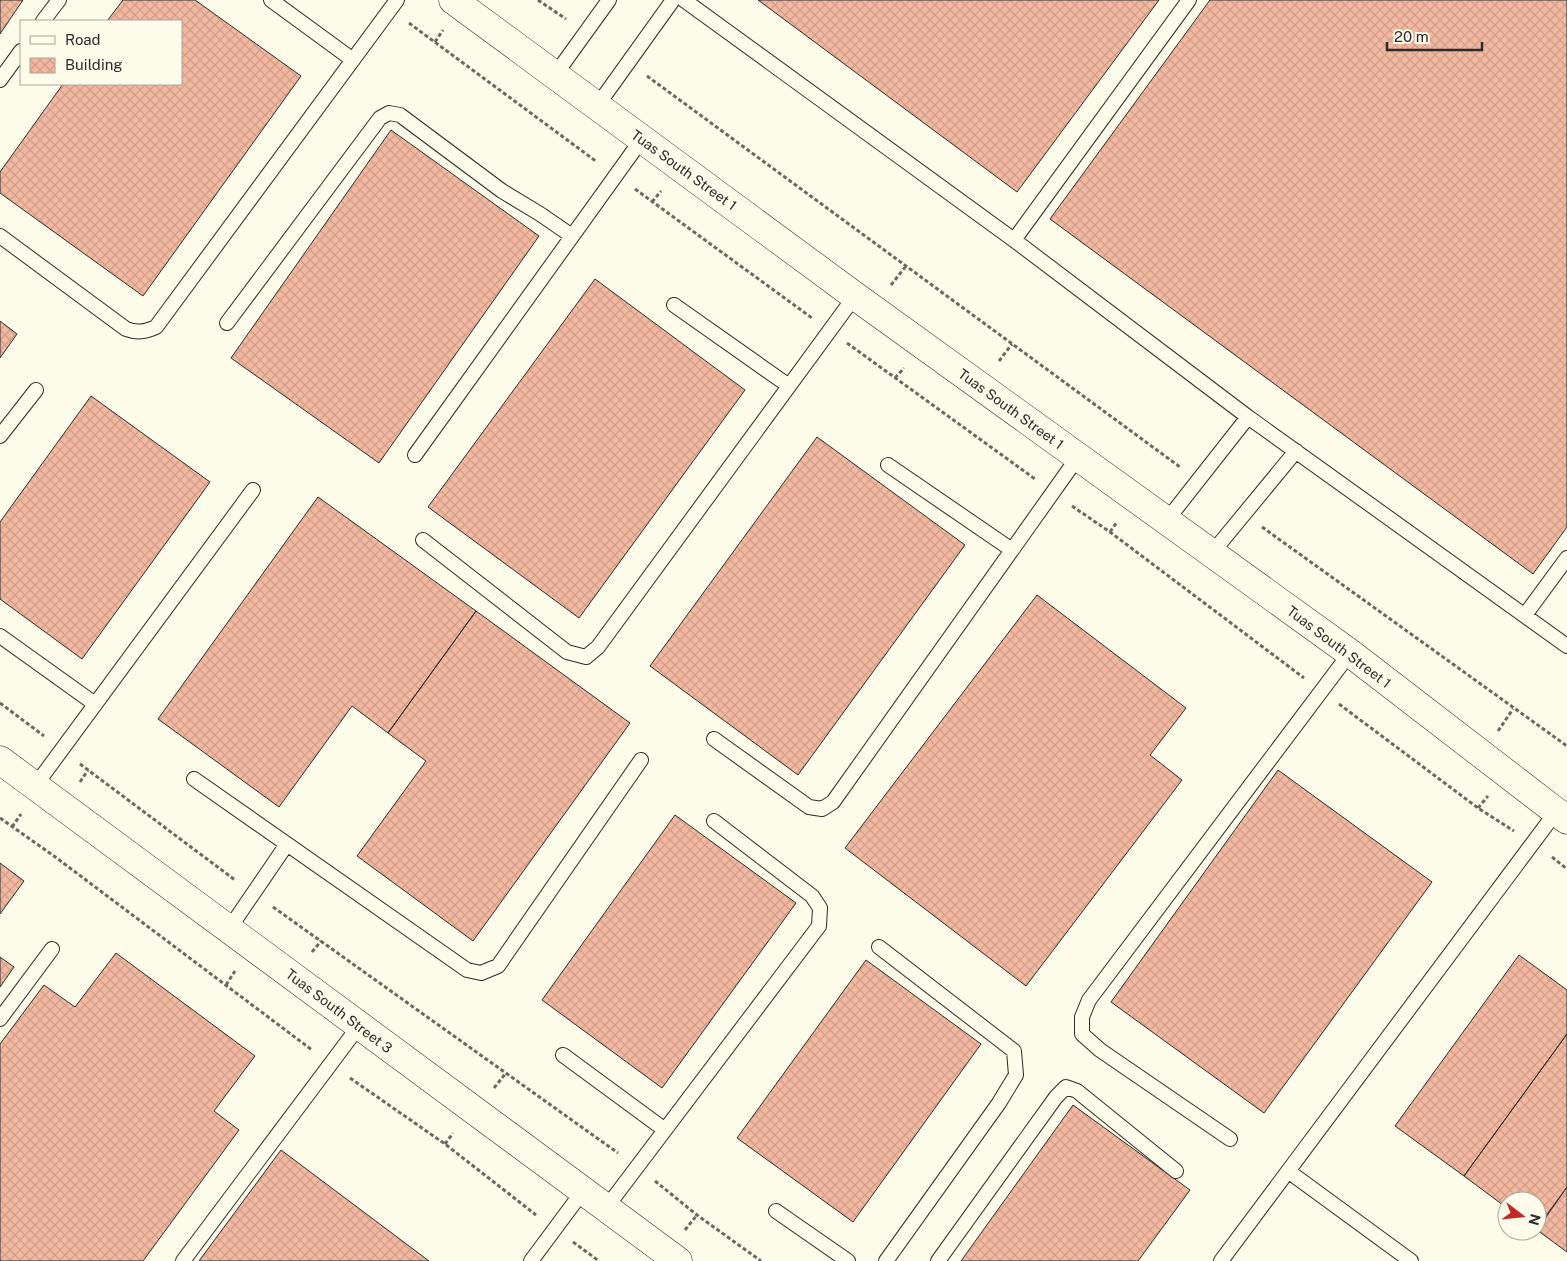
<svg xmlns="http://www.w3.org/2000/svg" width="1567" height="1261" font-family="'Public Sans',sans-serif">
  <style>
    .building { fill: url(#building-cross-hatch); stroke: #2b2b2b }
    .lines { fill: none; stroke-linecap: round; stroke-linejoin: round }
    .lane-casing { stroke: #2b2b2b; stroke-width: 16 }
    .street-casing { stroke: #2b2b2b; stroke-width: 29 }
    .path { stroke: #6a6964; stroke-width: 3; stroke-dasharray: 4 2.5; stroke-linecap: butt }
    .lane { stroke: #fdfbea; stroke-width: 14 }
    .street { stroke: #fdfbea; stroke-width: 28 }
    .labels { text-anchor: middle; dominant-baseline: central; stroke-width: 4; stroke-linejoin: round; paint-order: stroke }
    .street-label { font-size: 14px; fill: #2b2b2b; stroke: #fdfbea }
  </style>
  <defs>
    <pattern id="building-cross-hatch" width="8" height="8" patternUnits="userSpaceOnUse" patternTransform="scale(1.25)"><rect width="8" height="8" fill="#f2b8a0"/><path d="M0 0l8 8M0 8l8-8" fill="none" stroke="#d09e8a"/></pattern>
  </defs>
  <rect width="100%" height="100%" fill="#fdfbea"/>
  <!-- building -->
  <path class="building" d="M0 0H23L0 34Z
    M123 0H195L301 76 143 296 0 193V172L63 84H181V21H107Z
    M758 0H1159L1017 192Z
    M1210 0H1567V527L1533 574 1050 219Z
    M391 130 539 236 379 463 231 358Z
    M595 279 745 390 579 618 428 507Z
    M0 321 17 334 0 358Z
    M91 396 210 482 82 659 0 599V522Z
    M817 437 965 545 798 775 650 666Z
    M318 497 476 611 388 733 352 706 279 807 158 719Z
    M1037 595 1186 708 1150 755 1182 780 1026 986 845 848Z
    M476 611 630 723 473 941 357 856 426 761 388 733Z
    M1278 770 1432 882 1264 1113 1111 1002Z
    M675 815 796 903 662 1088 542 1000Z
    M0 863 24 881 0 914Z
    M116 953 255 1056 214 1111 239 1130 143 1261H0V1044L44 985 75 1007Z
    M1519 955 1567 990V1034L1464 1176 1395 1126Z
    M0 957 14 967 0 987Z
    M866 960 981 1044 853 1222 737 1138Z
    M1567 1034V1187L1537 1228V1201H1507V1208L1464 1176Z
    M1073 1105 1190 1190 1138 1261H961Z
    M281 1150 429 1261H199Z
    M1567 1187V1252L1537 1230Z"/>
  <g class="lines">
    <defs>
      <path id="lane" d="M271 0 353 60
        M684 0 1014 240 1248 417 1567 646
        M43 21 59 0
        M555 75 609 0
        M0 80 21 51
        M597 106 673 0
        M0 236 126 329C137 333 145 332 156 327L397 0
        M1014 240 1189 0
        M674 305 789 386
        M227 323 380 118 389 113 400 115 502 191 540 214 572 236
        M0 436 36 390
        M415 455 642 139
        M888 465 1012 550
        M1167 520 1248 417
        M423 540 567 652 586 657 598 647 855 296
        M1212 553 1296 451
        M1525 615 1567 558
        M0 636 95 704
        M714 739 809 807 822 809 833 802 1078 457
        M194 779 467 970 481 973 498 966 641 760
        M35 786 253 490
        M229 929 287 844
        M879 947 1014 1051 1016 1075 999 1103 886 1261
        M0 1019 52 949
        M563 1055 665 1130
        M1230 1139 1100 1050 1082 1034V1017L1089 1000 1350 653
        M1288 1171 1411 1261
        M606 1208 819 926 820 908 812 896 714 821
        M776 1211 848 1261
        M183 1261 359 1026
        M531 1261 583 1191
        M938 1261 1056 1097 1066 1087 1077 1091 1176 1171
        M1221 1261 1556 812"/>
      <path id="street" d="M453 0 855 296 1350 653 1567 820
        M0 760 678 1261"/>
    </defs>
    <!-- lane casing -->
    <use href="#lane" class="lane-casing"/>
    <!-- street casing -->
    <use href="#street" class="street-casing"/>
    <!-- path -->
    <path class="path" d="M538 0 566 19
      M409 23 597 162
      M435 42 443 30
      M647 76 1180 467
      M635 189 812 318
      M652 202 661 191
      M891 285 906 266
      M847 343 1035 479
      M999 361 1012 344
      M895 378 904 368
      M1072 506 1110 532 1304 678
      M1262 527 1567 746
      M1110 532 1117 522
      M0 703 44 736
      M1339 704 1478 808 1514 831
      M1498 731 1513 709
      M80 764 235 880
      M80 782 88 770
      M1478 808 1488 796
      M0 818 54 856 312 1050
      M12 827 21 814
      M1552 857 1567 869
      M273 907 618 1153
      M312 952 321 941
      M226 985 235 971
      M350 1078 445 1144 536 1215
      M494 1088 506 1073
      M445 1144 453 1133
      M655 1181 697 1215 761 1261
      M685 1230 697 1215
      M573 1242 599 1261"/>
    <!-- lane -->
    <use href="#lane" class="lane"/>
    <!-- street -->
    <use href="#street" class="street"/>
  </g>
  <g class="labels">
    <!-- street labels -->
    <g class="street-label">
      <text transform="translate(684 170) rotate(36)">Tuas South Street 1</text>
      <text transform="translate(1011 409) rotate(36)">Tuas South Street 1</text>
      <text transform="translate(1339 647) rotate(37)">Tuas South Street 1</text>
      <text transform="translate(339 1011) rotate(37)">Tuas South Street 3</text>
    </g>
  </g>
  <!-- legend -->
  <rect x="20" y="20" width="162" height="65" fill="#fdfbea" stroke="#a9a89e"/>
  <rect x="30" y="36" width="25" height="8" fill="#fdfbea" stroke="#a9a89e"/>
  <text x="65" y="45" font-size="15" fill="#2b2b2b">Road</text>
  <rect x="30" y="58" width="25" height="15" fill="url(#building-cross-hatch)" stroke="#a9a89e"/>
  <text x="65" y="70" font-size="15" fill="#2b2b2b">Building</text>
  <!-- north arrow -->
  <g transform="translate(1522 1216) rotate(106)"><circle r="24" fill="#fdfbea" stroke="#a9a89e"/>
  <path d="M0-4L9 19L0 12L-9 19Z" fill="#c62828"/>
  <text y="-8" font-size="14" font-weight="bold" text-anchor="middle" fill="#2b2b2b">N</text>
  </g>
  <!-- scale -->
  <path d="M1387 42v8h95v-8" fill="none" stroke="#2b2b2b" stroke-width="2.5"/>
  <text x="1394" y="42" font-size="15" fill="#2b2b2b" stroke="#fdfbea" stroke-width="4" paint-order="stroke">20 m</text>
</svg>
